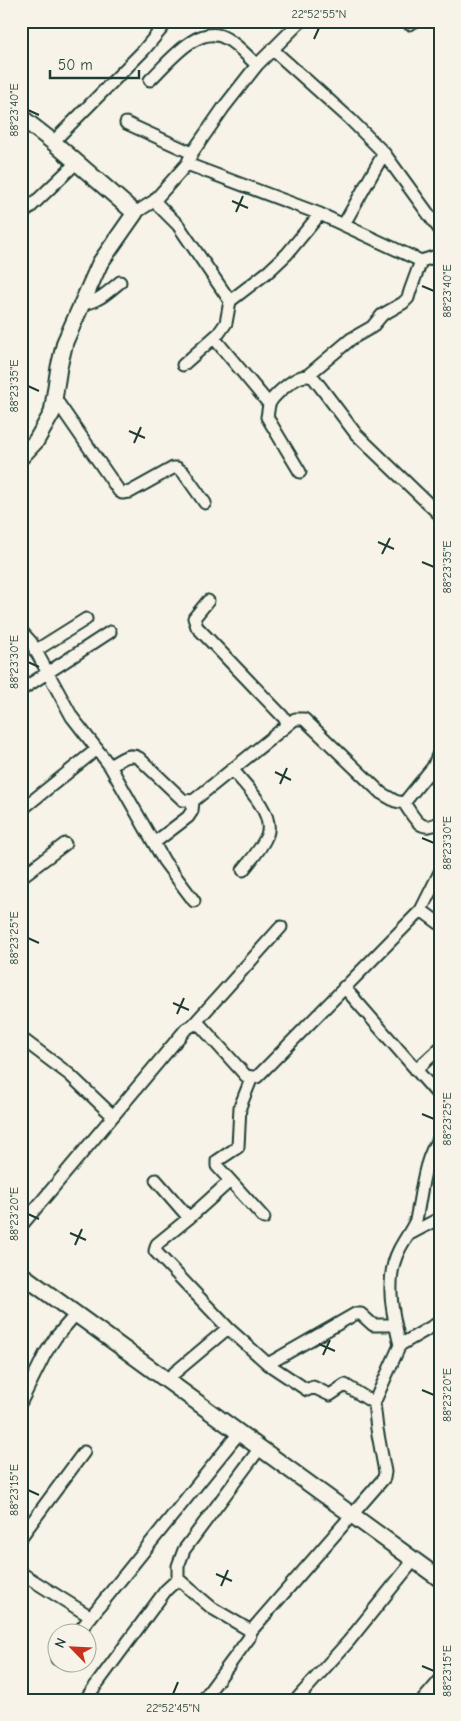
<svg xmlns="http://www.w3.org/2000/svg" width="461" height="1721" font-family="'Comic Neue',sans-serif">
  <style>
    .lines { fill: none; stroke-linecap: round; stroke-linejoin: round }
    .street-casing { stroke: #1f3d34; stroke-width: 15 }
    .secondary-casing { stroke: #1f3d34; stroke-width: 19 }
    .street { stroke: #f7f3e8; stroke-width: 11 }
    .secondary { stroke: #f7f3e8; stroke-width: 15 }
    .ticks { fill: none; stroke: #1f3d34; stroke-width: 2 }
    .neatline { fill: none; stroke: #1f3d34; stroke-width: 2 }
    .ticks-label { font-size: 12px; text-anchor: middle; fill: #1f3d34 }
  </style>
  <rect width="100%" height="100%" fill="#f7f3e8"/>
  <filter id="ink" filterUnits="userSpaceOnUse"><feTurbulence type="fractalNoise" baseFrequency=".02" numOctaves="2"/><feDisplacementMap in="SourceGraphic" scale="10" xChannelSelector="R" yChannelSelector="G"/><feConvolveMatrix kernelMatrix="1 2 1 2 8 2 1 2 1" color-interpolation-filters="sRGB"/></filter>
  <g filter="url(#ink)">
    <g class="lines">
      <defs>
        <path id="street" d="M409 24 415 21
          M272 49 350 119 384 153 440 230
          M150 80C168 63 199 21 227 39 238 45 247 56 257 65
          M126 123 192 153
          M53 142 143 51 168 21
          M187 164 320 214 421 261 440 255
          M154 201 178 225 230 301
          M135 213 154 201 187 164 192 153 224 107 257 65 301 21
          M21 216 76 163
          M344 224 384 153
          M82 304C98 302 108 292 120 282
          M214 338 269 404
          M183 365 219 333 226 323 230 301 269 271 287 254 320 214
          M307 376 351 339 372 327 382 315 403 303 408 298 410 291 421 261
          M54 397 119 491 122 493 130 492 173 468H177L183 472 205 503
          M300 472 267 417C268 413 268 409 269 405 272 396 292 380 301 377 305 375 309 376 313 377L356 434 440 515
          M208 601 194 618 197 627 289 723
          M21 631 31 642 72 717 110 766 164 861 194 901
          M35 651 86 619
          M21 690 110 632
          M440 750 433 767 440 780
          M110 766C120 760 129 752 139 758L183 800 193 801 295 719H304L381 793 395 801 404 803 433 767
          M232 769C245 785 275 813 267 835 262 848 251 860 243 870
          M404 803C415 818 419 834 440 822
          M21 810 97 749
          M154 843 188 817 192 811 193 801
          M21 877 65 844
          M421 910 440 924
          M344 987 440 1097
          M194 1024 281 927
          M21 1038 70 1075 113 1116
          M416 1070 440 1048
          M252 1077 240 1107 238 1147 217 1161V1166L264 1218
          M156 1180 189 1218
          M230 1181 189 1218 157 1244 155 1251 228 1328 268 1364 307 1390 313 1387 330 1395 345 1385 374 1403
          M21 1226 186 1029 194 1024 201 1026 246 1076 252 1077H257L421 910 440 872
          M408 1235 440 1218
          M400 1345C393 1316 384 1279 399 1250 404 1240 411 1231 416 1220 422 1192 423 1160 440 1137
          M268 1364 355 1314H361L373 1325H395
          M166 1380 228 1328
          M21 1402 45 1354 56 1337 76 1314
          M21 1537 84 1452
          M21 1573 91 1617
          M178 1579 212 1608 251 1631
          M77 1634 239 1433
          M57 1659 58 1658
          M85 1700 166 1590 178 1579V1566L184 1550 260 1448
          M203 1700 249 1638 251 1631 384 1478 385 1472 377 1429 374 1403 400 1345 440 1322
          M296 1700 348 1642 414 1560
          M423 1700 440 1680"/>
        <path id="secondary" d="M21 117 53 142 135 213 100 263 65 342 59 367 52 413 36 441 21 457
          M21 1274 440 1579"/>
      </defs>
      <!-- street casing -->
      <use href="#street" class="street-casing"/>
      <!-- secondary casing -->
      <use href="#secondary" class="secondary-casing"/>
      <!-- street -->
      <use href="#street" class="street"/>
      <!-- secondary -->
      <use href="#secondary" class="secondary"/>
    </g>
  </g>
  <!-- ticks -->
  <path class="ticks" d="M314 39 319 28M28 110 39 115M232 201 248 208M236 212 243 196M422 286 434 291M28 386 39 391M129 431 145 438M134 443 141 427M378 542 394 549M382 554 390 538M422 562 434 567M28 662 39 667M275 772 291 780M280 784 287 768M422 838 434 843M28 938 39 943M173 1003 189 1010M177 1014 184 998M422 1114 434 1119M28 1214 39 1219M70 1233 86 1240M75 1245 82 1229M319 1344 335 1351M323 1355 330 1340M422 1390 434 1395M28 1490 39 1495M216 1574 232 1581M221 1586 228 1570M422 1666 434 1671M173 1694 178 1682"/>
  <!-- margin -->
  <rect width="461" height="1721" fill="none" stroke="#f7f3e8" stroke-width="55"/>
  <!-- north arrow -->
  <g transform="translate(72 1648) rotate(294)"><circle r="24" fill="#f7f3e8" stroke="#a1aaa0"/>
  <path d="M0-4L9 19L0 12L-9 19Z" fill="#c8321e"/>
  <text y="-8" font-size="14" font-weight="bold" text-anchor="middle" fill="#1f3d34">N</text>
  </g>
  <!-- scale -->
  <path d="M50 70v8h89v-8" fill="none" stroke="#1f3d34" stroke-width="2.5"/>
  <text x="58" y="70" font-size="15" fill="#1f3d34" stroke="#f7f3e8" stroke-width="4" paint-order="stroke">50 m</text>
  <rect x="28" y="28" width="406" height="1666" class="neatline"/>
  <g class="ticks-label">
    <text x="319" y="18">22°52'55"N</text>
    <text transform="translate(14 110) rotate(-90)" y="4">88°23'40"E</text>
    <text transform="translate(447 291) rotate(-90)" y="4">88°23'40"E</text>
    <text transform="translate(14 386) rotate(-90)" y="4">88°23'35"E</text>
    <text transform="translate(447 567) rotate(-90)" y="4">88°23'35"E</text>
    <text transform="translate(14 662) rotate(-90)" y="4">88°23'30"E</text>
    <text transform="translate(447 843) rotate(-90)" y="4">88°23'30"E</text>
    <text transform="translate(14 938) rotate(-90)" y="4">88°23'25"E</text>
    <text transform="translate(447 1119) rotate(-90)" y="4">88°23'25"E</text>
    <text transform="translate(14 1214) rotate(-90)" y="4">88°23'20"E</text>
    <text transform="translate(447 1395) rotate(-90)" y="4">88°23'20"E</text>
    <text transform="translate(14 1490) rotate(-90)" y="4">88°23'15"E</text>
    <text transform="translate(447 1671) rotate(-90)" y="4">88°23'15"E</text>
    <text x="173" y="1712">22°52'45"N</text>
  </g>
</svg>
